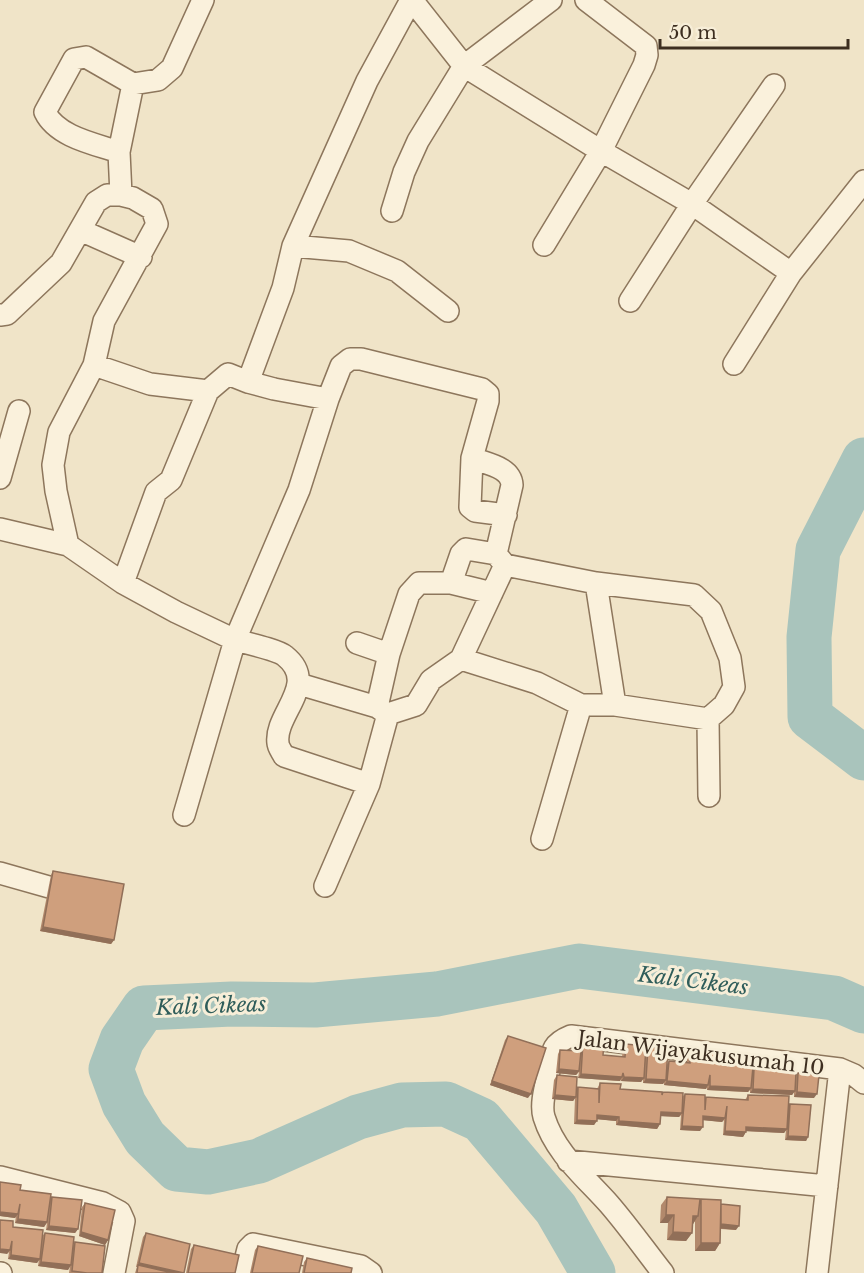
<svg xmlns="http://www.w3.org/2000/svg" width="864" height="1273" font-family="'Libre Baskerville',serif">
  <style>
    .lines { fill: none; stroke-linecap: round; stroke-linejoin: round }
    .river { stroke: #a9c4bc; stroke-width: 45 }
    .minor-casing { stroke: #8d765c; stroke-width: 24 }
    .minor { stroke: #faf1dc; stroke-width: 21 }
    .wall { fill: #b2896c }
    .shaded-wall { fill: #916f58 }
    .building { fill: #cf9f7d; stroke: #916f58; stroke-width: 1.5 }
    .labels { text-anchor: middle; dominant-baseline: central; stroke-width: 6; stroke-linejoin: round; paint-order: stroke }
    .street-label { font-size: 20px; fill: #3d2e20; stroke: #f7eed8 }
    .water-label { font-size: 21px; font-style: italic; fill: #2f5d5a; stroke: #f7eed8 }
  </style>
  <rect width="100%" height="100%" fill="#f0e4c8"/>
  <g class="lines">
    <!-- river -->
    <path class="river" d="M864 460 818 550 809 637 810 717 864 758
      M593 1273 556 1209 481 1120 446 1104 402 1105 358 1117 259 1161 208 1172 177 1169 145 1138 124 1104 111 1069 122 1040 144 1008 232 1004 315 1005 437 994 579 966 834 998 864 1011"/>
    <defs>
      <path id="minor" d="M412 0 464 66 601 151 692 204 791 273 734 364
        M119 152 133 84
        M121 195 133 198 152 209 157 224 104 321 94 365 59 432 53 465 56 491 68 545 123 583 176 612 235 640 184 815
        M392 211 404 172 418 141 464 66 551 0
        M80 230 141 257
        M544 245 601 151 644 65 647 55 646 46 586 0
        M293 246 349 251 397 271 448 311
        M791 273 864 181
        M630 301 692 204 774 85
        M0 315 7 314 61 263 96 202 107 195H121L119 152C95 144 57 137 45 112L74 59 86 57 133 84 158 80 172 68 203 0
        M94 365 150 384 208 391 228 374 248 382
        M328 399 341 366 350 359H361L482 389 488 394V401L472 458 470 507 475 511 506 515
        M472 458C487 464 511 467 512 485L496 554
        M0 478 19 411
        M0 529 68 545
        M123 583 156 492 171 480 208 391
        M451 583 461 554 466 549 496 554 505 565 596 583 615 705H581L537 683 461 659
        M596 583 694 595 711 611 730 658 734 687 724 705 708 719
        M357 643 389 654
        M299 684 377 707 387 714
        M615 705 708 719 709 796
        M377 707 389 654 409 594 419 583H451L492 593
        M369 784 284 756C282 752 278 747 278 743 274 714 320 684 285 656 278 650 246 643 235 640L299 490 328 399 274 389 248 382 283 288 293 246 367 81 411 0
        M542 839 581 705
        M0 873 49 887
        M325 886 369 784 388 714 416 705 431 680 461 659 505 565
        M568 1161 827 1186
        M0 1177 103 1203 120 1212 124 1221 114 1273
        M0 1273H1
        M242 1273 248 1249 253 1244 361 1266 371 1273
        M663 1273C645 1250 628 1226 609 1204 585 1177 555 1153 544 1117 540 1104 546 1085 549 1071 552 1052 551 1044 571 1036L840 1069 854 1075 864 1083
        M817 1273 840 1069"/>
    </defs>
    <!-- minor casing -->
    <use href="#minor" class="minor-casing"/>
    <!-- minor -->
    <use href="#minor" class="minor"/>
  </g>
  <!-- wall -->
  <path class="wall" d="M53 871 114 940 111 944 40 931 51 875Z
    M508 1036 528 1098 490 1085 505 1040Z
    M583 1042 603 1055 622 1057 623 1049 626 1044 646 1050 648 1047 667 1064 669 1061 687 1063V1055L690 1051 753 1071 754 1069 796 1076 798 1073 814 1098 794 1097V1092L792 1095 750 1093V1090L748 1092 707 1090V1087L706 1089 664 1085V1082L663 1084 643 1083V1079L641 1082 621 1081V1079L620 1081 578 1078 579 1072 576 1075 556 1073 558 1054 560 1050 580 1051V1046Z
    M557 1075 576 1090 578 1087 597 1089 600 1083 620 1089 683 1096 685 1094 705 1098 706 1097 745 1100 748 1095 789 1105 790 1104 808 1137 806 1141 785 1140 786 1130 784 1133 746 1131 743 1137 723 1135 724 1120 722 1122 703 1120 700 1131 680 1130 681 1115 679 1117 661 1116 660 1124 657 1129 616 1125V1121L597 1119 594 1125 574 1124 575 1098 573 1101 552 1099 554 1080Z
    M0 1182 20 1190 50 1200 52 1197 78 1229 75 1233 46 1230 47 1223 44 1227 15 1223 16 1216 15 1218 0 1216Z
    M667 1197 700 1201 701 1199 721 1204 736 1230 721 1229 720 1243 715 1251H695V1221L693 1224 692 1233 686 1241 667 1240 668 1223H660L661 1205Z
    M85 1203 108 1240 105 1245 79 1236 82 1207Z
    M13 1227 42 1236 45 1233 73 1246 75 1242 102 1273H69L70 1266 68 1270 38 1266 39 1259 37 1263 8 1259 9 1252 7 1254Z
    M146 1233 184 1273H135L137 1267H136L143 1237Z
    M194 1245 235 1273H186L191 1249Z
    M258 1246 299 1273H250L255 1250Z
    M307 1258 351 1273H302L304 1262Z"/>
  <!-- shaded-wall -->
  <path class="shaded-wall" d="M43 927 114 940 111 944 40 931Z
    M559 1069 579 1071 576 1075 556 1073Z
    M581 1074 622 1077 620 1081 578 1078Z
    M624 1077 644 1078 641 1082 621 1081Z
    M646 1079 666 1080 663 1084 643 1083Z
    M492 1081 531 1094 528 1098 490 1085Z
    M667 1081 708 1085 706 1089 664 1085Z
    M710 1086 751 1088 748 1092 707 1090Z
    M753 1089 795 1091 792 1095 750 1093Z
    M797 1092 817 1094 814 1098 794 1097Z
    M555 1095 576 1097 573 1101 552 1099Z
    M661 1112 682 1113 679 1117 658 1116Z
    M597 1115 619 1117 616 1121 594 1119Z
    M703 1116 725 1118 722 1122 701 1120Z
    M577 1120 597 1121 594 1125 574 1124Z
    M619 1121 660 1124 657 1129 616 1125Z
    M682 1126 703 1127 700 1131 680 1130Z
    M746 1127 787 1129 784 1133 743 1131Z
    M725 1131 746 1132 743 1137 723 1135Z
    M788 1136 808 1137 806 1141 785 1140Z
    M0 1212 18 1214 15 1218 0 1216Z
    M666 1215H674L668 1223H660Z
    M693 1216H698L693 1224Z
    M18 1219 47 1222 44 1227 15 1223Z
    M718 1224 739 1226 736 1230 716 1228Z
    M49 1226 78 1229 75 1233 46 1230Z
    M81 1232 108 1240 105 1245 79 1236Z
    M673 1232 692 1233 686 1241 667 1240Z
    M701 1243H720L715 1251H695Z
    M0 1249 10 1250 7 1254 0 1253Z
    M11 1255 40 1259 37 1263 8 1259Z
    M41 1262 71 1265 68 1270 38 1266Z
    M139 1263 183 1273H162L138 1265 136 1267Z"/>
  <!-- building -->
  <path class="building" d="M53 871 124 884 114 940 43 927Z
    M508 1036 546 1048 531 1094 492 1081Z
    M583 1042 604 1043 603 1055 625 1057 626 1044 646 1046 644 1078 624 1077 623 1073 622 1077 581 1074Z
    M648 1047 668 1048 666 1080 646 1079Z
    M560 1050 581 1051 579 1071 559 1069Z
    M690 1051 754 1056 751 1088 710 1086V1075L708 1085 667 1081 669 1061 690 1063Z
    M754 1069 796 1072 795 1091 753 1089Z
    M798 1073 819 1075 817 1094 797 1092Z
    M557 1075 577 1077 576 1097 555 1095Z
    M600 1083 621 1084 620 1089 662 1092V1095L663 1092 683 1093 682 1113 661 1112 660 1124 619 1121V1117L597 1115V1121L577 1120 578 1087 599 1089V1103Z
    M685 1094 705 1095V1110L706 1097 748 1100V1095L789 1096 787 1129 746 1127V1132L725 1131 727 1106 725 1118 703 1116V1127L682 1126Z
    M790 1104 811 1105 808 1137 788 1136Z
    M0 1182 21 1185 20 1190 51 1194 47 1222 18 1219 20 1204 18 1214 0 1212Z
    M52 1197 82 1200 78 1229 49 1226Z
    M667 1197 700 1199 698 1216H693L692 1233 673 1232 674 1215H666Z
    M701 1199 721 1200 720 1243H701Z
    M85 1203 115 1210 108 1240 81 1232Z
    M721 1204 740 1206 739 1226 721 1224Z
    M0 1220 13 1221V1227L43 1230 40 1259 11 1255 12 1241 10 1250 0 1249Z
    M45 1233 74 1237 71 1265 41 1262Z
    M146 1233 190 1244 184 1273 139 1263Z
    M75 1242 105 1246 102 1273H87L72 1271Z
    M194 1245 239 1255 235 1273H188Z
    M258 1246 303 1256 299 1273H252Z
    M307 1258 352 1268 351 1273H304Z
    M138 1265 173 1273H137Z"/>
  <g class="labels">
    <!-- street labels -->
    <g class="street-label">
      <text transform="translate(701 1053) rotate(7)">Jalan Wijayakusumah 10</text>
    </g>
    <!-- water labels -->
    <g class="water-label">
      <text transform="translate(693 981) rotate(7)">Kali Cikeas</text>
      <text transform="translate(211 1006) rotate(-2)">Kali Cikeas</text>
    </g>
  </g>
  <!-- scale -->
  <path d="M660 39v9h188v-9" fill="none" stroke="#3d2e20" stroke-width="3"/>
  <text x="669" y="39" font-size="18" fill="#3d2e20" stroke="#f7eed8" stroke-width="4.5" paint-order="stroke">50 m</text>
</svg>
